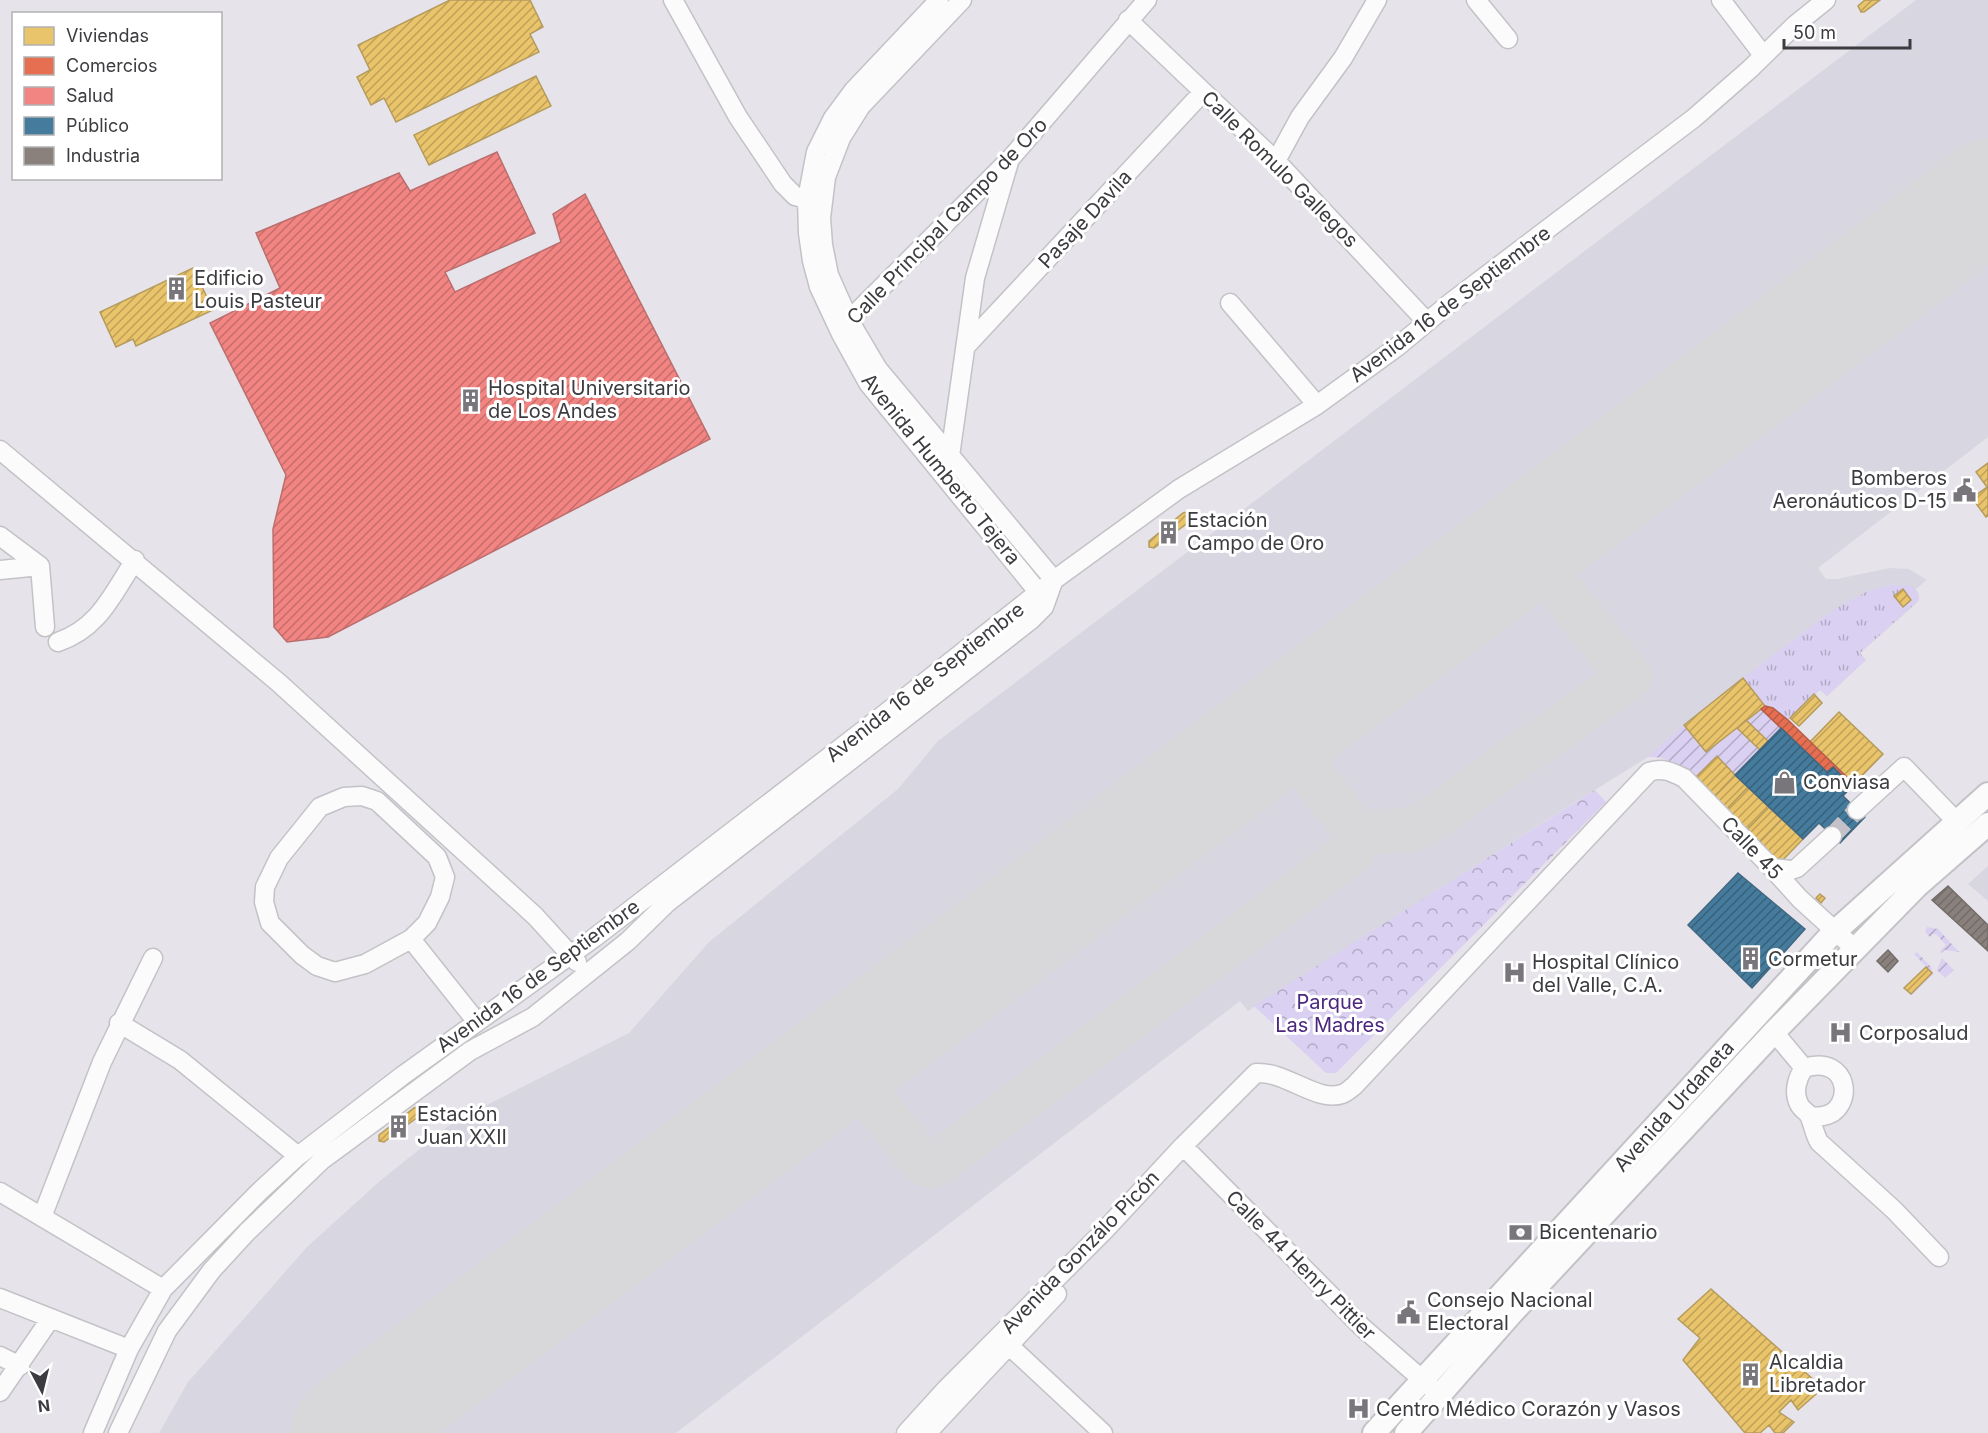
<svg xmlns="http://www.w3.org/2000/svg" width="1988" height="1433" font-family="Inter,sans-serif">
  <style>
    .built { fill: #d8d6e1 }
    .grass { fill: url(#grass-tufts) }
    .park { fill: url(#park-crowns) }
    .garden { fill: url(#garden-furrows) }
    .homes { fill: url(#homes-hatch); stroke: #b59b5d; stroke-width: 1.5 }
    .shops { fill: url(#shops-hatch); stroke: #b45f4c; stroke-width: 1.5 }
    .health { fill: url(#health-hatch); stroke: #bb6e6e; stroke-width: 1.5 }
    .public { fill: url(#public-hatch); stroke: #426881; stroke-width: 1.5 }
    .industry { fill: url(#industry-hatch); stroke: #736c6a; stroke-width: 1.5 }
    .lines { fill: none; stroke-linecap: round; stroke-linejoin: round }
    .taxiway { stroke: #d8d7da; stroke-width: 45 }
    .runway { stroke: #d8d7da; stroke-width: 112 }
    .minor-tunnel { stroke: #c4c2c8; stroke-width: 18; stroke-dasharray: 18 9; stroke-linecap: butt }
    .minor-casing { stroke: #c3c2c6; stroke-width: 21 }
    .tertiary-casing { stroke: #c3c2c6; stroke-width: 26 }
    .minor { stroke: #fbfbfc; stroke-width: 18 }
    .tertiary { stroke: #fbfbfc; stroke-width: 22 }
    .labels { text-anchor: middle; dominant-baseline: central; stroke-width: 6; stroke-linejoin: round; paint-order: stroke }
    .street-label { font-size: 20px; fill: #3c3b3f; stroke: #fff }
    .poi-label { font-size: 20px; fill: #3c3b3f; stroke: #fff; text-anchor: start }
    .park-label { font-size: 20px; fill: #4b277e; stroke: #fff }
  </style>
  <defs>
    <pattern id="grass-tufts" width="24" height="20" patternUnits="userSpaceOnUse" patternTransform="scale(1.5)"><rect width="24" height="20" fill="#dad0f1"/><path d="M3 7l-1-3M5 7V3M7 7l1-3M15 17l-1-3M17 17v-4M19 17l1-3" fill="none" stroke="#b2aac5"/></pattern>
    <pattern id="park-crowns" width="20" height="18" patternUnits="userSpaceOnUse" patternTransform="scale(1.5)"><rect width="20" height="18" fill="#dad0f1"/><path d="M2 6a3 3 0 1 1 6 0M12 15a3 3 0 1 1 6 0" fill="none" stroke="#b2aac5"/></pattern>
    <pattern id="garden-furrows" width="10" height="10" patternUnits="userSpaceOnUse" patternTransform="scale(1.5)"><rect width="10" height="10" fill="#dad0f1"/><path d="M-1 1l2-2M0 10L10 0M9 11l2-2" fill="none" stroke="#b2aac5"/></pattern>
    <pattern id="homes-hatch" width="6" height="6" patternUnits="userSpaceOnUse" patternTransform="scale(1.5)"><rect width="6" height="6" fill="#e9c46a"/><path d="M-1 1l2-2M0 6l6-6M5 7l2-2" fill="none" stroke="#bea059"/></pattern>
    <pattern id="shops-hatch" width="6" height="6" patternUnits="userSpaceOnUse" patternTransform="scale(1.5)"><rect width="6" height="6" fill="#e76f51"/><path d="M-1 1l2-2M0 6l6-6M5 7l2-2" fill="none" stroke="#bc5c45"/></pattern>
    <pattern id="health-hatch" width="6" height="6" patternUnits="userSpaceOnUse" patternTransform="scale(1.5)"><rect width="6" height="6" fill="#f28482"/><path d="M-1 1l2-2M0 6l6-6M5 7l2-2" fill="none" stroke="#c56d6c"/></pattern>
    <pattern id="public-hatch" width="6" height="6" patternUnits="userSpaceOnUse" patternTransform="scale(1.5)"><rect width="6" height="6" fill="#457b9d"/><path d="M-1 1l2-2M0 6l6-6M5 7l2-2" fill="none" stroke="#38617a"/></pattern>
    <pattern id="industry-hatch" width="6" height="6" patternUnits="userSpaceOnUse" patternTransform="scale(1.5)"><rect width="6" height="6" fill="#8a817c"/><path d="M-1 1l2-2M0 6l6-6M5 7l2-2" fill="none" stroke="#726b67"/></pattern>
  </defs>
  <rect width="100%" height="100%" fill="#e6e4ea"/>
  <!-- built -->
  <path class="built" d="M1916 0H1988V437L1818 568 1826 579H1837L1890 568 1909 569 1927 580 1916 589 1919 596 1917 603 1860 653 1866 660 1827 696 1820 690 1814 694 1822 703 1799 726 1790 718 1788 720 1810 742 1839 712 1883 754 1843 796 1840 843 1818 823 1780 863 1677 765 1663 757H1648L1569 806 1248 1011 1240 1001 676 1433H159L188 1382 307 1247 381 1180 455 1121 629 1033 709 942 898 789 938 741Z
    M1988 866V901L1968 884Z"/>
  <!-- grass -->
  <path class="grass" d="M1891 585 1912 586 1918 593 1919 600 1860 653 1866 660 1827 696 1820 690 1788 720 1773 708 1765 706 1743 678 1833 610 1868 591Z"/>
  <!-- park -->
  <path class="park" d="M1595 790 1606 802 1336 1073H1326L1254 1006Z"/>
  <!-- garden -->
  <path class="garden" d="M1761 709 1781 728 1768 741 1746 720Z
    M1684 725 1706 752 1737 728 1760 750 1735 775 1717 756 1693 780C1678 766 1670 756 1648 757Z
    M1927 927 1938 929 1959 952 1945 950 1941 953 1940 951 1946 945 1936 934H1933L1930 937 1925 932Z
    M1917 952 1932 968 1931 970 1934 973 1912 995 1911 994 1932 973 1914 954Z
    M1942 958 1954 970 1945 978 1937 970Z"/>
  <!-- homes -->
  <path class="homes" d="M450 0H530L543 27 530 34 539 52 396 122 384 98 371 105 357 77 370 70 358 45Z
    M1865 0H1880L1864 12H1861L1858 6Z
    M536 76 551 106 429 165 414 135Z
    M193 268 213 310 136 346 133 339 116 347 100 312Z
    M1988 463V516L1986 517 1972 498 1987 487 1976 472Z
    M1191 511 1194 516 1189 522 1154 548 1149 547V541L1183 513Z
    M1903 589 1911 600 1903 607 1894 596Z
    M1743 678 1765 706 1706 752 1684 725Z
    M1814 694 1822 703 1799 726 1790 718Z
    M1839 712 1883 754 1854 784 1810 742Z
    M1746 720 1768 741 1760 750 1737 728Z
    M1717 756 1735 775 1712 799 1693 780Z
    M1735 775 1748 787 1725 811 1712 799Z
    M1748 787 1769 807 1746 831 1725 811Z
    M1769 807 1782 819 1759 843 1746 831Z
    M1782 819 1803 839 1780 863 1759 843Z
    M1820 894 1825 898 1821 903 1816 898Z
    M1926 967 1932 973 1911 994 1904 988Z
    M421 1106 424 1111 422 1114 384 1142 379 1141V1135L414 1108Z
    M1711 1289 1823 1388 1798 1410 1791 1400 1779 1412 1794 1422 1783 1433H1775L1769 1425 1760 1433H1745L1683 1360 1700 1338 1678 1319Z"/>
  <!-- shops -->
  <path class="shops" d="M1765 706 1773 708 1788 720 1854 784 1852 786 1833 767 1827 772 1761 709Z"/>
  <!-- health -->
  <path class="health" d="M497 152 535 233 445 272 455 292 561 242 553 214 585 194 710 439 328 637 287 642 274 627 273 529 286 475 210 323 280 288 256 233 399 173 410 191Z"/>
  <!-- public -->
  <path class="public" d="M1781 728 1827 772 1833 767 1852 786 1843 796 1865 817 1840 843 1819 823 1803 839 1735 775Z
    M1738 873 1805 929 1752 988 1688 925Z"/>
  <!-- industry -->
  <path class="industry" d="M1948 886 1988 925V951L1932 900Z
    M1888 950 1898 961 1888 972 1877 961Z"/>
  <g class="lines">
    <!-- taxiway -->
    <path class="taxiway" d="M1356 833 1408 830 1424 824 1630 677 1524 544
      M840 1061 924 1164 932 1165 941 1161 1353 850 1357 842 1356 833 1279 730"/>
    <!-- runway -->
    <path class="runway" d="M347 1433 1988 195"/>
    <!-- minor-tunnel -->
    <path class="minor-tunnel" d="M1832 836 1857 810"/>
    <defs>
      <path id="minor" d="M673 0 738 117 783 184 795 196 807 199
        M939 0 853 91 833 118 816 152 807 199 808 233 812 261 819 287 841 334 868 383 1039 593
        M962 0 861 106 841 138 826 177 821 218 823 245 829 275 849 320 878 369 1054 580
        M1476 0 1508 39
        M1721 0 1763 55
        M1128 20 1276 161 1427 322
        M1276 161 1300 117 1343 58 1377 0
        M1230 303 1317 405
        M844 329 849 320 1011 158 1147 0
        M967 345 1203 92
        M0 450 279 683 535 916 577 962
        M950 456 975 278 1009 162
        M0 536 40 566
        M40 566 45 627
        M0 570 40 566
        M58 642C99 628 112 595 135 560
        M362 796 377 801 437 857 445 877 440 897 427 923 411 939 365 964 335 972 317 966 302 955 270 923 264 902 265 887 279 858 320 807 344 797Z
        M1857 810 1904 767 1956 821
        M1772 868 1791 870 1797 868 1832 836
        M411 939 477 1022
        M119 1023 180 1060 298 1156
        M1774 1032 1804 1068C1851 1053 1855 1111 1823 1116 1819 1117 1813 1116 1809 1116
        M1804 1068C1797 1078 1793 1092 1799 1104 1801 1109 1806 1111 1809 1115 1813 1124 1814 1133 1819 1142L1894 1210 1939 1257
        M1183 1146 1362 1327 1433 1389
        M0 1192 163 1289
        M42 1217 102 1062 153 958
        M0 1298 129 1349
        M1001 1338 1103 1433
        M0 1356 20 1366
        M0 1392 51 1318
        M93 1433 129 1349 163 1289 259 1192 298 1156 402 1076 594 938 882 716 1054 580 1179 489 1317 405 1397 347 1450 303 1694 118 1750 69 1795 25 1826 0
        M118 1433 167 1331 212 1270 247 1232 322 1160 470 1051 533 1017 628 941 667 903 1031 620 1044 607 1053 582
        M906 1433 946 1389 1103 1232 1183 1146 1256 1073C1286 1071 1317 1103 1342 1094 1346 1093 1350 1089 1354 1086L1649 772C1662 767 1672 772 1684 778L1772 868 1800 899 1855 949
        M927 1433 1057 1294"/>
      <path id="tertiary" d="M1374 1433 1830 936 1988 794
        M1406 1433 1512 1313 1774 1032 1917 886 1988 824"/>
    </defs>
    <!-- minor casing -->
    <use href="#minor" class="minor-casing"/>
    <!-- tertiary casing -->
    <use href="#tertiary" class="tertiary-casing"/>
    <!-- minor -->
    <use href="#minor" class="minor"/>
    <!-- tertiary -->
    <use href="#tertiary" class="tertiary"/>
  </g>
  <!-- icons -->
  <defs>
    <symbol id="building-bare" viewBox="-9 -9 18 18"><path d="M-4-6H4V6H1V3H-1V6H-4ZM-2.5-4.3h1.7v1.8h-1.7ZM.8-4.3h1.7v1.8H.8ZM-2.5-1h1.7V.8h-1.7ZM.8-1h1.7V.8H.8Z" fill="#78767b" stroke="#fff" stroke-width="2.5" paint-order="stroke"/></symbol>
    <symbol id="civic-bare" viewBox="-9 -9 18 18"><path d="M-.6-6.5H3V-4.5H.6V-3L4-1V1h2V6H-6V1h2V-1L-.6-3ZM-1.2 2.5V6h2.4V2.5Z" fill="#78767b" stroke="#fff" stroke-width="2.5" paint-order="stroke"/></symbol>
    <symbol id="shop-bare" viewBox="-9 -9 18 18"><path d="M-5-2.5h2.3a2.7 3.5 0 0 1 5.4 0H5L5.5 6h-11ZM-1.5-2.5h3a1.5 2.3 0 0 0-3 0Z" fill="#78767b" stroke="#fff" stroke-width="2.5" paint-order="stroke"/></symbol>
    <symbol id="hospital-bare" viewBox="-9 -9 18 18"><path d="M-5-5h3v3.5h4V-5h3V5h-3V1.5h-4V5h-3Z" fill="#78767b" stroke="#fff" stroke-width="2.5" paint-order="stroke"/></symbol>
    <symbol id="bank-bare" viewBox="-9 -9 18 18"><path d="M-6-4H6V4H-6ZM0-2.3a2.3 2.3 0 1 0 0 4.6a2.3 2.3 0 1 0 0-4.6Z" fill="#78767b" stroke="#fff" stroke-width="2.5" paint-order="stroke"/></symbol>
  </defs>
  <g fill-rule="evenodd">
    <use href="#building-bare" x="160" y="272" width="33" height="33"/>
    <use href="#building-bare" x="454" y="384" width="33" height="33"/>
    <use href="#civic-bare" x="1948" y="474" width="33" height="33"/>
    <use href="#building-bare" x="1152" y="516" width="33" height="33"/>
    <use href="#shop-bare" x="1768" y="766" width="33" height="33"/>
    <use href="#building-bare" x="1734" y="942" width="33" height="33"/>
    <use href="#hospital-bare" x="1498" y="956" width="33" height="33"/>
    <use href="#hospital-bare" x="1824" y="1016" width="33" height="33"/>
    <use href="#building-bare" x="382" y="1110" width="33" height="33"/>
    <use href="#bank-bare" x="1504" y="1216" width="33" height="33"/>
    <use href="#civic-bare" x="1392" y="1296" width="33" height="33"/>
    <use href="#building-bare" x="1734" y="1358" width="33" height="33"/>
    <use href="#hospital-bare" x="1342" y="1392" width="33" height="33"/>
  </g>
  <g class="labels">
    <!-- street labels -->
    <g class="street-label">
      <text transform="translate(1280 169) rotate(45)">Calle Romulo Gallegos</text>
      <text transform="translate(1085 219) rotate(-47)">Pasaje Davila</text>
      <text transform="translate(947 221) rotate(-46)">Calle Principal Campo de Oro</text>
      <text transform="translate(1450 304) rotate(-37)">Avenida 16 de Septiembre</text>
      <text transform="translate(941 469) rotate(51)">Avenida Humberto Tejera</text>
      <text transform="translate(925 682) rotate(-38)">Avenida 16 de Septiembre</text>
      <text transform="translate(1752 848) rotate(46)">Calle 45</text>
      <text transform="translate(538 976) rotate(-36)">Avenida 16 de Septiembre</text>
      <text transform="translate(1674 1106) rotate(-48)">Avenida Urdaneta</text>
      <text transform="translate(1080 1252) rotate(-46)">Avenida Gonzálo Picón</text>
      <text transform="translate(1301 1265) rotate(45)">Calle 44 Henry Pittier</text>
    </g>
    <!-- poi labels -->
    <g class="poi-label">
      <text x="194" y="278">Edificio<tspan x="194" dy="23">Louis Pasteur</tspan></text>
      <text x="488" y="388">Hospital Universitario<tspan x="488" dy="23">de Los Andes</tspan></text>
      <text x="1947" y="478" text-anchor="end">Bomberos<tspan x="1947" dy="23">Aeronáuticos D-15</tspan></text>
      <text x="1187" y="520">Estación<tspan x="1187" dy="23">Campo de Oro</tspan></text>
      <text x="1803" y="782">Conviasa</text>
      <text x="1768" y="959">Cormetur</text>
      <text x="1532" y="962">Hospital Clínico<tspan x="1532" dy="23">del Valle, C.A.</tspan></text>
      <text x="1859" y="1033">Corposalud</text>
      <text x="417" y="1114">Estación<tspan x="417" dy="23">Juan XXII</tspan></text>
      <text x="1539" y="1232">Bicentenario</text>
      <text x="1427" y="1300">Consejo Nacional<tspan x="1427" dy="23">Electoral</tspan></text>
      <text x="1769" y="1362">Alcaldia<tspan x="1769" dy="23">Libretador</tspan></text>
      <text x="1376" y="1409">Centro Médico Corazón y Vasos</text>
    </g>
    <!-- park labels -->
    <g class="park-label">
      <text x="1330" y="1002">Parque<tspan x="1330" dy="23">Las Madres</tspan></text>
    </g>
  </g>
  <!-- legend -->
  <rect x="12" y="12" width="210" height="168" fill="#ffffff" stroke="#b1b1b2" stroke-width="1.5"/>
  <rect x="24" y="27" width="30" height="18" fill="#e9c46a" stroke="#b1b1b2" stroke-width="1.5"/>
  <text x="66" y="42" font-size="18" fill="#3c3b3f">Viviendas</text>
  <rect x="24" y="57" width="30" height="18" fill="#e76f51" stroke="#b1b1b2" stroke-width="1.5"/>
  <text x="66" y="72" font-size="18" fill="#3c3b3f">Comercios</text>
  <rect x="24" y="87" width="30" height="18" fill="#f28482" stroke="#b1b1b2" stroke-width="1.5"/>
  <text x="66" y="102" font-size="18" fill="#3c3b3f">Salud</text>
  <rect x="24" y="117" width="30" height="18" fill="#457b9d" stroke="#b1b1b2" stroke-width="1.5"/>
  <text x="66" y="132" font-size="18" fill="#3c3b3f">Público</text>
  <rect x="24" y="147" width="30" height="18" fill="#8a817c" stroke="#b1b1b2" stroke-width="1.5"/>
  <text x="66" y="162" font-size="18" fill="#3c3b3f">Industria</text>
  <!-- north arrow -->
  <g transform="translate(42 1391) rotate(173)" stroke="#ffffff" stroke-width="4.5" paint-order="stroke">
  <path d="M0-4.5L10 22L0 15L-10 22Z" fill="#3c3b3f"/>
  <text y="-9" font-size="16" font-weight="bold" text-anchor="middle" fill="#3c3b3f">N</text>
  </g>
  <!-- scale -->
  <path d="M1784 39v9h126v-9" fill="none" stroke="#3c3b3f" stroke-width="3"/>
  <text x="1793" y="39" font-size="18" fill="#3c3b3f" stroke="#ffffff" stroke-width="4.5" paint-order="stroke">50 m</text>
</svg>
